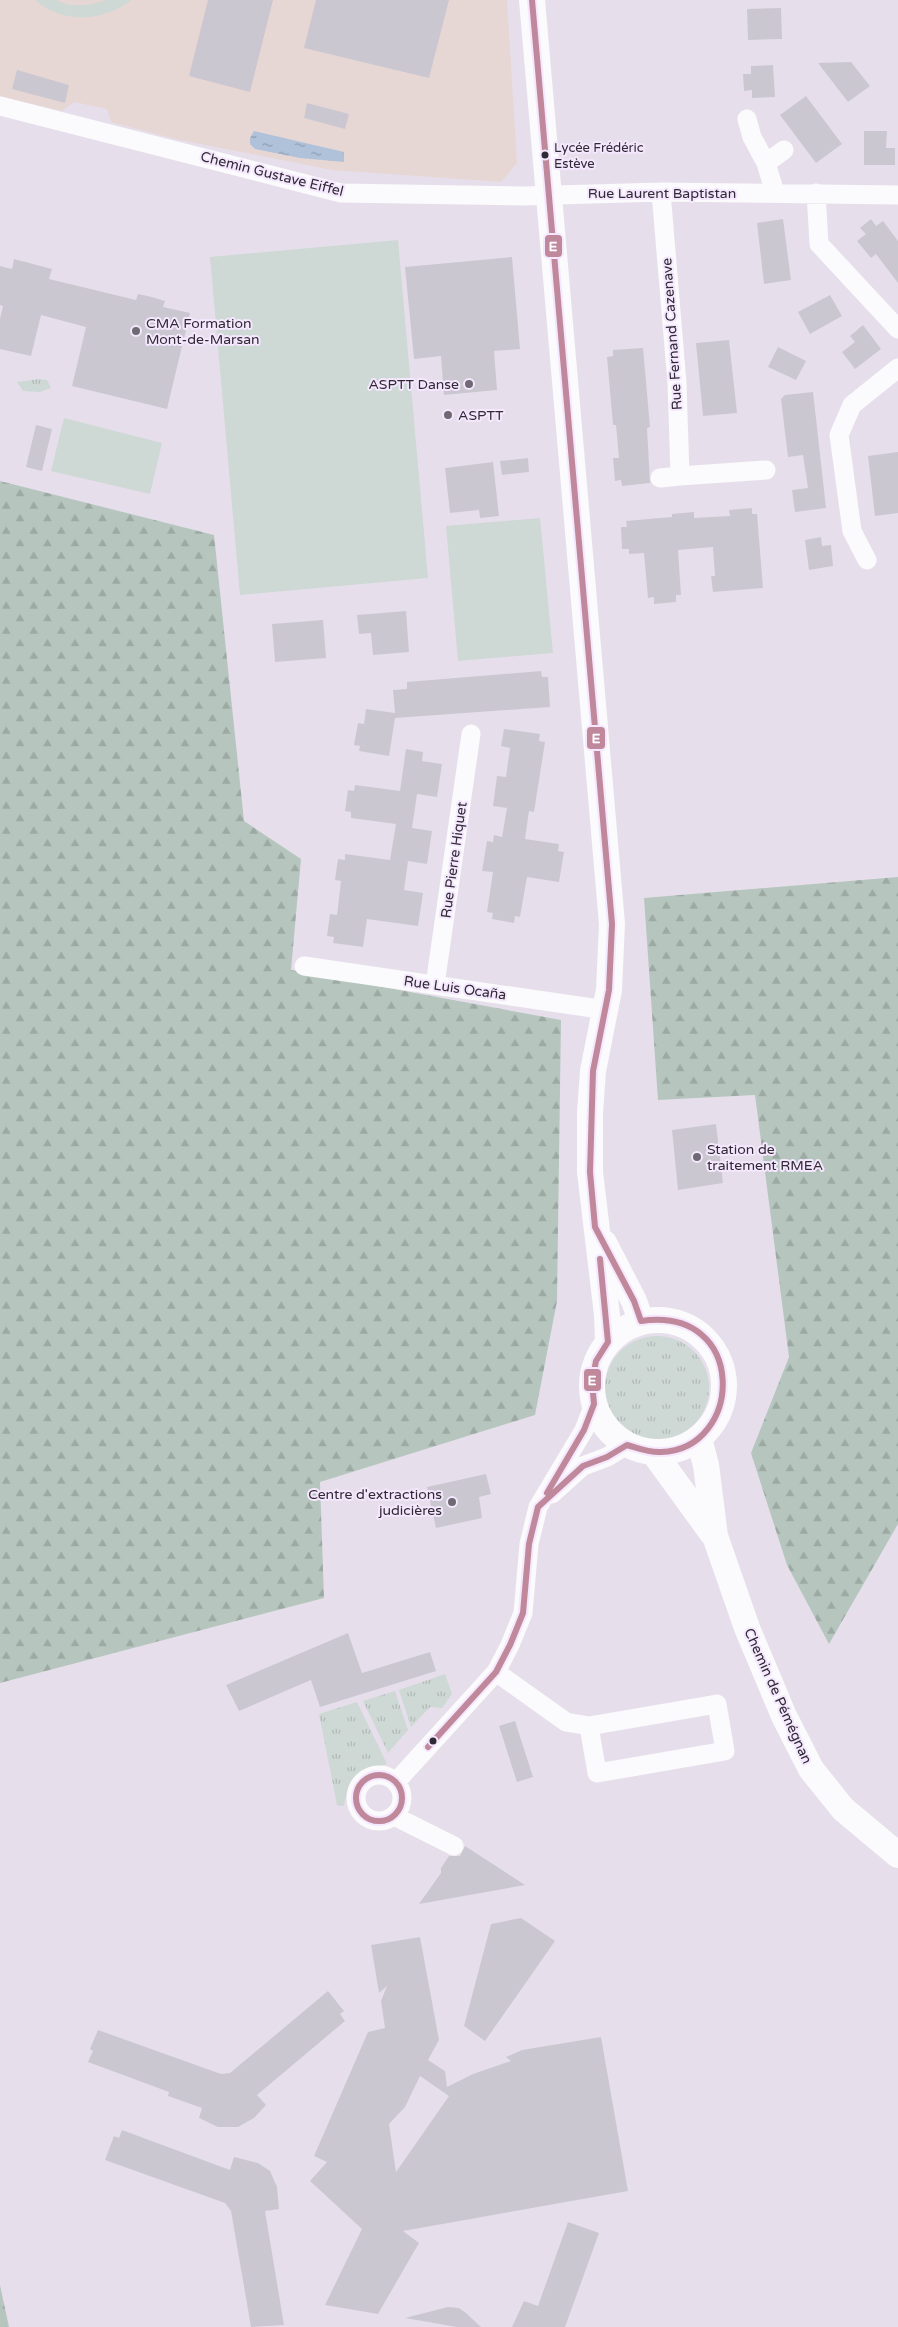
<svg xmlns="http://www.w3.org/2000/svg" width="898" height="2327" font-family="'Varela Round',sans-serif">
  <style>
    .education { fill: #e6d7d5 }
    .grass { fill: url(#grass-tufts) }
    .forest { fill: url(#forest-firs) }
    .garden { fill: #ced8d4 }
    .water { fill: url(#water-ripples) }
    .building { fill: #cbc7d1; fill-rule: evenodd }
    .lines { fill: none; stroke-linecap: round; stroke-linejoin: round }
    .street { stroke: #fbfafc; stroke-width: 19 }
    .secondary { stroke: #fbfafc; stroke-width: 26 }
    .bus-1-casing { stroke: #f4e7fe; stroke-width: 10 }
    .bus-1 { stroke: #c0889b; stroke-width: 6 }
    .bus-dot { fill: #2f2a33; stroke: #f4e7fe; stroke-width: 2 }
    .poi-dot { fill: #6f6973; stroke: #f4e7fe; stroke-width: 2 }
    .labels { text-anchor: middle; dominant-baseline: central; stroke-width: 4; stroke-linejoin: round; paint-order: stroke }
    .bus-label { font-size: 13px; fill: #2f2a33; stroke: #f4e7fe; text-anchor: start }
    .street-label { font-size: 14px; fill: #2f2a33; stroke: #f4e7fe }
    .poi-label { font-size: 14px; fill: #2f2a33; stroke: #f4e7fe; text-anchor: start }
    .line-badge { stroke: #f4e7fe; stroke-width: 2 }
    .badge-label { font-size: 14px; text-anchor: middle; font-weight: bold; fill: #fff }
  </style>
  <defs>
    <pattern id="grass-tufts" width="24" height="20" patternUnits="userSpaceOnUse" patternTransform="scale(1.25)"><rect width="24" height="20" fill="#ced8d4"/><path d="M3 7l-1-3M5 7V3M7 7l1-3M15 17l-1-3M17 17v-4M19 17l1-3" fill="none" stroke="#b1bab6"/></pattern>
    <pattern id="forest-firs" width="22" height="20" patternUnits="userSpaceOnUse" patternTransform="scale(1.25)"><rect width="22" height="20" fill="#b6c6be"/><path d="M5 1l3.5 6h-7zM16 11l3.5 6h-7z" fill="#9daaa4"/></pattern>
    <pattern id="water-ripples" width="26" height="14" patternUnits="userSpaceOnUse" patternTransform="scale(1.25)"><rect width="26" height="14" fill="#afc2d9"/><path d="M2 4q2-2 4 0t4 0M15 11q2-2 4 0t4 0" fill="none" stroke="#8f9eb1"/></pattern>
  </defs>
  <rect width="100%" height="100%" fill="#e6dfeb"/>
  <!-- education -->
  <path class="education" d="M0 0H507L517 163 501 182 332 170 175 139 111 122 107 109 74 102 62 111 0 96Z"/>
  <!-- grass -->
  <path class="grass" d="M39 379 47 380 51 388 40 392 23 391 17 382Z
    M605 1388a52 52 0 1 1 104 0a52 52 0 1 1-104 0Z
    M445 1674 452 1694 442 1708 430 1707 411 1727 399 1690Z
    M395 1691 408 1730 388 1753 363 1701Z
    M357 1702 387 1764C356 1771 350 1775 344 1806L337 1805 319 1714Z"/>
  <!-- forest -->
  <path class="forest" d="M0 481 214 535 244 821 301 859 291 970 561 1020 557 1301 535 1415 320 1482 324 1598 0 1683Z
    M898 877V1524L829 1644 787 1565 751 1453 789 1357 755 1095 658 1100 644 898Z
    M0 2285 9 2327H0Z"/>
  <!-- garden -->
  <path class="garden" d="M35 0H56L69 5H88L107 0H131C103 22 62 24 35 0Z
    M398 240 428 578 240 595 210 257Z
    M64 418 162 443 150 494 51 471Z
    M540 518 553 653 458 661 446 526Z"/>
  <!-- water -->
  <path class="water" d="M254 131 344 152V162L300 158 255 149 250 144V138Z"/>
  <!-- building -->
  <path class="building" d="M208 0H273L250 92 189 76Z
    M316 0H449L429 78 304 48Z
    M781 8 782 39 748 40 747 9Z
    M851 62 870 86 848 102 818 63Z
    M773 65 775 97 752 98V90L744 91 743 74H751V66Z
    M17 70 69 85 65 103 12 89Z
    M806 96 842 144 816 163 780 115Z
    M307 103 349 114 345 129 304 118Z
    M864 131H887L886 148H895V165H864Z
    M783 219 791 280 764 284 757 223Z
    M871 219 876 226 883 221 898 241V283L876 254 871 258 857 241 866 234 860 228Z
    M512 257 520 349 494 351 497 390 444 395 441 356 414 359 405 267Z
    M14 259 52 269 49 279 136 300 138 294 152 297 165 301 163 307 190 313 167 409 72 386 86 327 41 315 31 356 0 349V319L3 306 0 305V266L12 269Z
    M830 295 842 316 810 334 798 312Z
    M863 325 881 349 855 369 842 352 855 342 850 336Z
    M729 340 737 413 703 416 696 343Z
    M778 347 806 361 796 380 768 367Z
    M643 348 650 427 647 428 650 483 622 486 621 480 615 481 613 458H619L616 425H613L607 357 613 356V350Z
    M813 392 826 508 795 512 792 490 808 488 803 455 788 457 781 399 785 395Z
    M36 425 52 429 42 471 26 467Z
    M898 452V513L875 516 868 456Z
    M528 458 529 472 502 475 500 461Z
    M493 462 499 516 480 518 479 510 450 513 445 468Z
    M752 508V514H757L763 588 713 592 711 576H715L713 547 678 550 681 595H676V602L654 604V597L648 598 644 553 629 554V549H622L621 527H627L626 521 672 517V514L694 512V518L730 516 729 510Z
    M821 537 822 546 831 545 833 566 809 570 805 540Z
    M406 611 409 652 373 655 371 633 359 634 357 615Z
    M323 620 326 658 275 662 272 624Z
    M541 671 542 677H548L550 707 395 718 389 756 359 751 360 746 354 745 358 723 364 724 366 709 395 713 393 690 407 689V682Z
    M504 729 540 734 539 741 545 742 534 812 529 811 525 839 559 844 558 851 564 852 559 882 527 877 520 917 515 916 514 923 492 919 493 913 487 912 493 872 482 871 487 841 493 842 494 835 502 837 507 808 493 806 497 776 506 777 510 748 501 746Z
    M406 749 423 752 422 761 442 764 437 797 417 794 415 808 412 828 432 831 427 864 408 861 404 890 423 893 418 926 367 919 363 947 333 943 334 937 327 936 330 914 337 915 341 881 335 880 338 859 345 860V854L390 860 396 824 351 818V812L345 811 348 790 354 791 355 785 400 791Z
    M716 1124 723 1183 678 1190 672 1130Z
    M486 1474 491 1494 479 1497 482 1518 436 1528 427 1487Z
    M348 1633 362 1673 430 1652 436 1671 320 1707 311 1680 239 1711 226 1685Z
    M515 1721 533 1777 517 1782 499 1726Z
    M465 1846 525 1885 419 1904 441 1873V1868L449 1856H460Z
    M521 1918 555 1941 485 2041 464 2026 491 1924Z
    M420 1937 439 2040 428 2060 445 2071 447 2087 473 2074 511 2061 506 2057 522 2050 601 2037 628 2191 403 2231 419 2243 378 2314 325 2305 362 2229 310 2181 327 2162 314 2156 368 2032 385 2028 381 2001 387 1986 379 1993 371 1945ZM420 2076 449 2096 396 2172 389 2124 405 2107Z
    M328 1991 344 2011 340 2014 345 2021 257 2095 266 2105 254 2118 238 2127H218L199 2118 202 2108 168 2096 169 2092 88 2062 93 2051 90 2049 98 2030 221 2074 230 2073Z
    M122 2130 230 2170 234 2157 258 2163 270 2171 277 2187 279 2209 265 2211 284 2325 251 2327 231 2211 225 2203 105 2160 114 2136 119 2138Z
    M568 2222 599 2233 565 2327H512L524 2301 538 2306Z
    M448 2307 459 2308 466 2313 481 2327H457L405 2318Z"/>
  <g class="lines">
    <!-- street -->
    <path class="street" d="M0 106 341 193 523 196 661 192 898 195
      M747 119 752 137 766 163 775 193
      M766 163 784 150
      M661 192 677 383 680 476 766 470
      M816 193 819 244 898 329
      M660 478 680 476
      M867 560 852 531 839 435 852 405 898 368
      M304 966 606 1010
      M435 985 471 734
      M552 1494 583 1466 607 1457 627 1445
      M496 1672 566 1722 589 1726 717 1704 725 1751 597 1773 589 1726
      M356 1798a23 23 0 1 1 46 0a23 23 0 1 1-46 0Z
      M396 1782 496 1672 510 1645 523 1613 529 1544 538 1507 584 1430 594 1404
      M394 1816 454 1846"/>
    <!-- secondary -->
    <path class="secondary" d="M532 0 612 924 609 990 593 1071 590 1113V1172L607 1315 608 1342
      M604 1243 634 1301 641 1321
      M592 1386a66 66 0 1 1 132 0a66 66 0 1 1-132 0Z
      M699 1439 706 1465 715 1536 747 1628 784 1716 811 1769 843 1809 898 1855
      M654 1453 712 1533"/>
    <defs>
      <path id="bus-1" d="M547 1493 584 1430 594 1404 592 1382 596 1361 608 1342 600 1259
        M428 1747 496 1672 510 1645 523 1613 529 1544 538 1507 583 1466 607 1457 627 1445C638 1448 649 1453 661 1452 744 1450 749 1305 641 1321L634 1301 595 1227 590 1172 593 1071 609 990 612 924 532 0
        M356 1798a23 23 0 1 1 46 0a23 23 0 1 1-46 0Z"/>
    </defs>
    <!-- bus-1 casing -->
    <use href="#bus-1" class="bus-1-casing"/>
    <!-- bus-1 -->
    <use href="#bus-1" class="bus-1"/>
  </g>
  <!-- markers -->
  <g class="bus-dot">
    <circle cx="545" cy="155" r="4.5"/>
    <circle cx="433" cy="1741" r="4.5"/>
  </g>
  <g class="poi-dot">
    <circle cx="136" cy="331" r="5"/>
    <circle cx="469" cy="384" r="5"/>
    <circle cx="448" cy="415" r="5"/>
    <circle cx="697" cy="1157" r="5"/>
    <circle cx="452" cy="1502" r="5"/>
  </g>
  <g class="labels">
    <!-- bus labels -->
    <g class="bus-label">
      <text x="554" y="148">Lycée Frédéric<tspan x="554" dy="16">Estève</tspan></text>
    </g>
    <!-- street labels -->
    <g class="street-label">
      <text transform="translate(272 174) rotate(14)">Chemin Gustave Eiffel</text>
      <text x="662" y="193">Rue Laurent Baptistan</text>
      <text transform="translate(672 334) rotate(-94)">Rue Fernand Cazenave</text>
      <text transform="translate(454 860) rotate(-82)">Rue Pierre Hiquet</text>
      <text transform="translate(455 988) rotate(8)">Rue Luis Ocaña</text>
      <text transform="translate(778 1696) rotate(66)">Chemin de Pémégnan</text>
    </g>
    <!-- poi labels -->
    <g class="poi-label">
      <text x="146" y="323">CMA Formation<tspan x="146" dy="16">Mont-de-Marsan</tspan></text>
      <text x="459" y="384" text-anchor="end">ASPTT Danse</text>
      <text x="458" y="415">ASPTT</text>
      <text x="707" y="1149">Station de<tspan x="707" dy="16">traitement RMEA</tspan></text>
      <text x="442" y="1494" text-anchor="end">Centre d'extractions<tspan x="442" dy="16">judicières</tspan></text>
    </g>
  </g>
  <g class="line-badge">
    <rect x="544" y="234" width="19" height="24" rx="5" fill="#c0889b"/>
    <rect x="586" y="726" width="20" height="24" rx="5" fill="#c0889b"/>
    <rect x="583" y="1368" width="19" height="24" rx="5" fill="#c0889b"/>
  </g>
  <g class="badge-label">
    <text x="553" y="251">E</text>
    <text x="596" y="743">E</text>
    <text x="592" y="1385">E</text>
  </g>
</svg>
